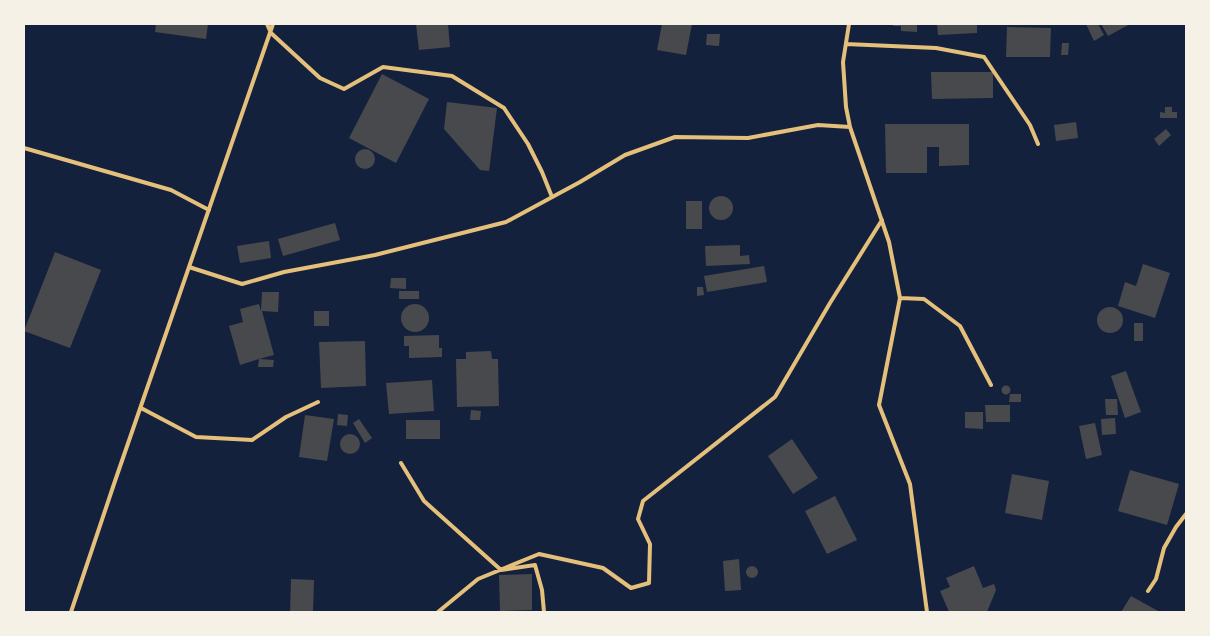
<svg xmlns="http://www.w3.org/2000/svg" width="1210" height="636" font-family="Barlow,sans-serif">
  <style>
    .building { fill: #48494c }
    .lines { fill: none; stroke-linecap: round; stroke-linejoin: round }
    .minor { stroke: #e5c07b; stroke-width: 4 }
  </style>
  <rect width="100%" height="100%" fill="#14213d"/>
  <!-- building -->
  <path class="building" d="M156 24H208L206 39 155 32Z
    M416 24H448L450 47 419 50Z
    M662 24H692L686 55 657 50Z
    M893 24H917V32L901 31V26H893Z
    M937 24H977V33L938 35Z
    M1086 24H1098L1104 35 1094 41Z
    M1101 24H1130L1108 36Z
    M1007 27 1051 28 1050 57H1006Z
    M707 34H720L719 46 706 45Z
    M1062 43H1069L1068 55H1061Z
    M931 72H993V98L932 99Z
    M382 74 429 99 396 163 349 138Z
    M447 102 497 108 489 171 480 170 444 129Z
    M1165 107H1172V112H1177V118H1160V112L1165 113Z
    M1076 122 1078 138 1056 141 1054 125Z
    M885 124H969V165L939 166V147H927V173H886Z
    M1166 129 1171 135 1159 146 1154 139Z
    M355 159a10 10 0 1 1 20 0a10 10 0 1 1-20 0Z
    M709 208a12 12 0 1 1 24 0a12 12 0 1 1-24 0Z
    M686 201H702V229H686Z
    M335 223 340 240 283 256 278 239Z
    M269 241 271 258 240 263 237 246Z
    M740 245V256L749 255 750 264 706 266 705 246Z
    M55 252 101 270 70 348 24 331Z
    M1143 264 1170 273 1155 318 1118 306 1125 282 1136 286Z
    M764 266 767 282 707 292 704 276Z
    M391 278H406V289L390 288Z
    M697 287H703L704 295 697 296Z
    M399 291H419V299H399Z
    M262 292H279L278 312 262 311 274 355 259 359 274 360 273 367H258L259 359 240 365 229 326 243 322 240 309 259 304 261 311Z
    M401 318a14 14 0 1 1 28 0a14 14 0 1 1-28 0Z
    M1097 320a13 13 0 1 1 26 0a13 13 0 1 1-26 0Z
    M314 311H329V326H314Z
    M1134 323H1143V341H1134Z
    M439 335V348H442V357L409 358V346H404V336Z
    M365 341 366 386 321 388 319 342Z
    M491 351 492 359H498L499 406 457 407 456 359H466V352Z
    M1126 371 1141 412 1125 418 1111 376Z
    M432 380 434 411 389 414 386 383Z
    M1001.5 390a4.5 4.5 0 1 1 9 0a4.5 4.5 0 1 1-9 0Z
    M1010 394H1021V402H1009Z
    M1105 399H1117L1118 415H1106Z
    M985 405H1010V422H986Z
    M471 410 481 411 480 420H470Z
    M965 412H983V429L965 428Z
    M338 414 348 415 347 426 337 425Z
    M305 415 334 419 327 461 299 457Z
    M1115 418 1116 434 1102 435 1101 419Z
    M359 419 372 438 365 443 353 423Z
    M406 420H440V439H406Z
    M1095 423 1102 455 1086 459 1079 426Z
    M340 444a10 10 0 1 1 20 0a10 10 0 1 1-20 0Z
    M792 439 818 478 793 494 768 456Z
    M1130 470 1179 484 1167 525 1118 511Z
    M1012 474 1049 481 1042 520 1005 513Z
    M835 496 857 540 827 554 805 511Z
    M739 559 741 590 725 591 723 561Z
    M746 572a6 6 0 1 1 12 0a6 6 0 1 1-12 0Z
    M974 566 983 588 994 584 996 590 987 612H949L940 591 950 587 946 578Z
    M532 574V610L500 611 499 575Z
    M291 579 314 580 313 612H290Z
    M1131 596 1160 612H1121Z"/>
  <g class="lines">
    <!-- minor -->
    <path class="minor" d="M267 24 271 33 320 78 344 89 383 67 452 76 504 108 528 144 542 172 552 197
      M846 44 936 48 984 57 1030 125 1038 144
      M850 127 889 242 900 298 924 299 960 326 991 385
      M24 148 171 190 209 210
      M189 267 242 284 284 272 375 255 506 222 580 182 625 155 675 137 748 138 818 125 850 127 846 107 843 62 849 24
      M900 298 879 405 910 484 927 612
      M141 408 196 437 252 440 286 417 318 402
      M401 463 424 501 501 570 535 565 542 590 544 612
      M1148 591 1156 579 1164 548 1176 527 1186 514
      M71 612 115 481 273 24
      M438 612 478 579 539 554 603 568 631 588 649 583 650 544 638 519 643 501 775 397 830 303 882 220"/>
  </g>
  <!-- border -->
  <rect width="1210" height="636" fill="none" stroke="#f6f1e7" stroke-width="50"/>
</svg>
